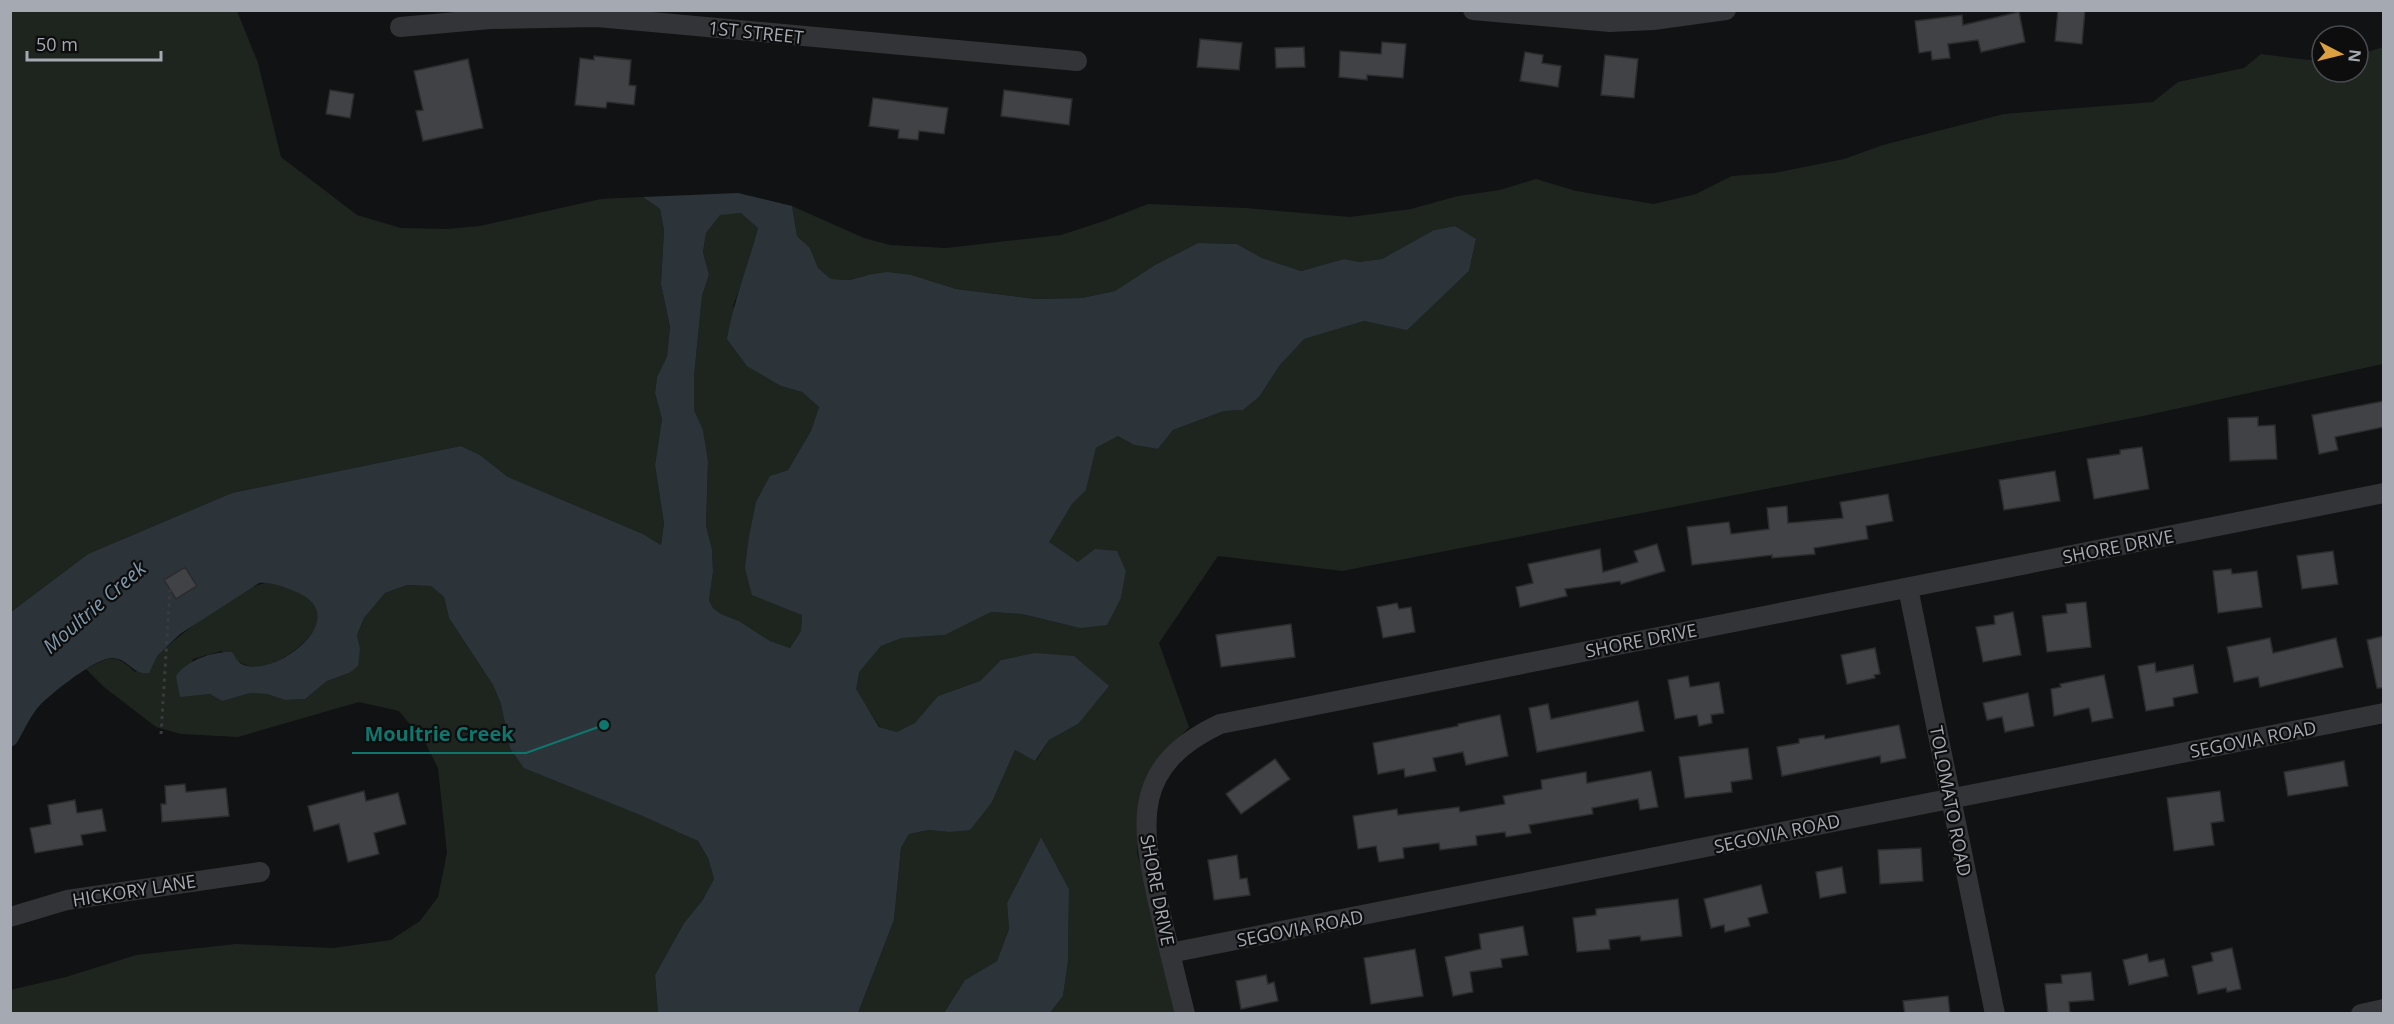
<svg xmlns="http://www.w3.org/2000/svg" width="2394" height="1024" font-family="'Open Sans',sans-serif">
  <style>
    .green { fill: #1e251f }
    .water { fill: #2c343a; fill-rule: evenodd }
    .building { fill: #414246; stroke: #2c2c2e; stroke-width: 1.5 }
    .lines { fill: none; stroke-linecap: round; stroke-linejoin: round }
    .path { stroke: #393b3e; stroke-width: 3; stroke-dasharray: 3 4.5; stroke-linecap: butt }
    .minor { stroke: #333437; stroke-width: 20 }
    .labels { text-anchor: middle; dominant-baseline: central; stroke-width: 4.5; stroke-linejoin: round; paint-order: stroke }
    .street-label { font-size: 18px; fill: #a4a9b2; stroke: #0d0d0e }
    .water-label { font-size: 20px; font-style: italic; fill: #7f97a9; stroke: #0d0d0e }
    .leader { fill: none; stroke: #0f766e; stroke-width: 2 }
    .callout-dot { fill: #0f766e; stroke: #0d0d0e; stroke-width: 2 }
    .callout-label { font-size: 20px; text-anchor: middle; font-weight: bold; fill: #0f766e; stroke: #0d0d0e; stroke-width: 4.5; stroke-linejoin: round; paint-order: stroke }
  </style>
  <rect width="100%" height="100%" fill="#111213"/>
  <!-- green -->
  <path class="green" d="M11 11H237L258 63 281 157 357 215 401 228 446 229 480 226 601 199 643 197 660 209 664 230 661 284 670 327 667 358 657 377 655 393 662 419 655 465 664 523 661 545 643 534 508 477 480 455 461 446 232 493 88 554 11 612Z
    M2383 47V364L2143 416 1342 571 1218 556 1159 643 1189 727 1153 766 1139 807 1137 853 1180 1013H1050L1063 996 1068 961 1069 889 1041 837 1007 903 1009 929 997 961 965 980 944 1013H858L894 920 901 848 909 834 929 830 949 832 992 802 1015 750 1036 761 1049 740 1078 724 1034 653 1001 660 980 681 938 696 915 724 897 732 880 727 855 689 858 672 881 646 902 638 945 635 991 612 1022 614 1080 628 1121 598 1126 571 1117 552 1078 562 1048 542 1072 504 1086 490 1096 448 1118 436 1134 445 1158 449 1173 430 1224 411 1243 410 1259 397 1280 365 1303 339 1364 321 1407 329 1469 271 1476 240 1455 226 1434 230 1382 259 1359 262 1344 259 1301 271 1262 258 1237 244 1198 243 1155 265 1115 291 1082 298 1036 299 956 289 927 280 868 275 850 280 831 279 818 268 810 248 797 236 792 206 864 238 890 245 946 248 1061 235 1104 221 1148 204 1245 208 1350 217 1411 209 1458 196 1500 190 1536 179 1576 191 1654 204 1696 194 1732 176 1774 173 1844 159 1883 145 2004 114 2153 102 2178 82 2244 68 2261 54 2309 60 2322 59V72H2358V55Z
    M742 213 758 228 746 272 733 306 781 386 802 392 819 407 811 431 788 470 770 476 780 604 802 615 801 631 790 648 770 641 739 621 721 614 713 608 709 600 713 572 712 549 706 526 708 461 703 431 694 410V377L702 294 709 275 703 252 706 233 720 214Z
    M272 582C286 588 308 592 317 606 331 631 276 669 255 667 243 666 231 657 221 651L193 659 180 696 210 694 222 701 251 693 267 694 285 700 305 699 327 681 349 673 360 648 357 635 364 618 385 593 407 585 431 586 444 597 449 618 493 685 501 704 510 748 698 841 708 858 714 879 702 901 684 923 655 975 658 1013 11 1014 10 990 66 977 136 955 236 944 333 948 391 940 420 921 438 897 447 853 438 768 426 744 399 711 359 702 238 737 181 734 156 727 104 687 86 669C109 657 114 652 135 672 169 648 232 585 272 582Z"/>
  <!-- water -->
  <path class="water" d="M738 193 792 206 797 236 810 248 818 268 831 279 850 280 868 275 887 272 911 275 956 289 1036 299 1082 298 1115 291 1155 265 1198 243 1237 244 1262 258 1301 271 1344 259 1359 262 1382 259 1434 230 1455 226 1476 239 1469 271 1407 330 1364 321 1304 339 1280 365 1259 397 1243 410 1224 411 1173 430 1158 449 1134 445 1118 436 1096 448 1086 490 1072 504 1049 542 1078 562 1095 549 1117 551 1126 571 1121 598 1107 625 1080 628 1022 614 991 612 945 635 902 638 881 646 859 672 856 689 879 727 897 732 915 723 938 696 980 681 1001 660 1034 653 1074 656 1109 686 1078 724 1049 740 1035 761 1015 750 992 802 970 830 949 832 929 830 909 834 901 848 894 920 858 1013H658L655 975 684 923 702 901 714 879 708 858 698 841 643 816 524 768 510 748 501 704 493 685 449 618 444 597 431 586 407 585 385 593 364 618 357 635 360 648 358 666 349 673 327 681 305 699 285 700 267 694 251 693 222 701 210 694 180 697 176 676C187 660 213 651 232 652 234 655 237 661 240 663 270 683 360 616 294 591 281 586 272 582 259 583L180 634 157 656 149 673C132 675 128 658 112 658 97 657 53 692 41 704 31 714 24 731 16 744L11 747V612L88 554 232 493 461 446 480 455 508 477 643 534 661 545 664 523 655 465 662 419 655 393 657 377 667 357 670 327 661 284 664 230 660 209 643 197ZM741 213 758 228C748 266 734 300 727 339L747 366 781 386 802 392 819 407 811 431 788 470 770 476 756 502 749 537 745 568 752 595 802 615 801 631 790 648 770 641 739 621 721 614 713 608 709 600 713 572 712 549 706 526 708 461 703 430 694 410V377L702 295 709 275 703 252 706 233 720 215Z
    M1041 837 1069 889 1068 961 1063 996 1050 1013H944L965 980 997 961 1009 929 1007 903Z"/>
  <!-- building -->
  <path class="building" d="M2058 10H2085L2082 44 2055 41Z
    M2019 12 2025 42 1981 52 1978 40 1948 44 1950 58 1932 60 1931 51 1919 53 1915 21 1962 15 1963 25Z
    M1200 39 1242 43 1239 70 1197 67Z
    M1382 42 1406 44 1403 78 1367 75V80L1339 77 1340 51 1381 54Z
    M1304 47 1305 67 1276 68 1275 48Z
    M1525 52 1543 55 1542 63 1561 66 1558 87 1520 81Z
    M1605 55 1638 59 1634 98 1601 95Z
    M594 56 631 60 629 85 636 86 634 105 607 102 606 108 575 105 580 58 594 60Z
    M468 59 483 128 423 141 416 111 423 110 414 71Z
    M330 90 354 94 350 118 326 114Z
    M1004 90 1072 99 1069 125 1001 116Z
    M873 98 948 108 944 134 919 131 918 140 898 138 899 130 869 126Z
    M2384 401V427L2335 437 2338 450 2319 454 2312 415Z
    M2258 417V426L2275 425 2277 459 2230 461 2228 418Z
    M2142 447 2149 489 2094 499 2087 459 2120 454V450Z
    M2055 471 2060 501 2004 510 1999 480Z
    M1888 494 1893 521 1866 526 1868 539 1814 548 1815 554 1772 558V555L1692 565 1687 527 1729 522 1731 534 1769 529 1767 508 1787 506 1788 523 1843 518 1840 502Z
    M1657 544 1665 571 1621 584 1620 581 1565 589 1567 596 1520 607 1516 587 1533 583 1528 564 1600 549 1603 572 1638 562 1634 551Z
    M2333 551 2338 584 2302 589 2297 556Z
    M185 567 197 586 176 599 164 580Z
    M2231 569 2232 574 2257 571 2262 607 2218 613 2213 571Z
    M2086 602 2091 647 2047 652 2042 616 2067 613 2066 604Z
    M1397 603 1399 609 1411 607 1415 632 1383 638 1377 607Z
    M2013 612 2021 655 1983 662 1976 627 1995 624 1994 616Z
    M1291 624 1295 657 1221 667 1216 635Z
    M2384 636V688H2377L2367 640Z
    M2270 638 2273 653 2336 638 2343 667 2260 687 2258 677 2234 682 2227 647Z
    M1875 648 1880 674 1874 675 1875 678 1847 684 1841 655Z
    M2155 663 2156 672 2193 665 2198 693 2173 698 2174 706 2146 711 2138 666Z
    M2104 675 2113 718 2092 722 2089 708 2054 716 2051 689 2061 687 2060 684Z
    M1688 676 1690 687 1719 682 1724 713 1711 715 1712 723 1699 726 1697 715 1675 719 1668 680Z
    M2028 693 2034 726 2005 732 2002 717 1987 720 1983 703Z
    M1638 701 1644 731 1537 752 1529 708 1548 704 1551 719Z
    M1500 715 1508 756 1466 765 1463 752 1433 758 1436 771 1405 777 1404 769 1378 774 1373 743 1458 726V724Z
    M1899 725 1906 758 1881 763 1880 756 1782 776 1777 747 1799 743V739L1824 735 1825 739Z
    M1748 748 1752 779 1731 782 1732 792 1685 798 1679 757Z
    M1275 759 1290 779 1241 814 1226 794Z
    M2344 761 2348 786 2288 796 2284 772Z
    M1651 771 1658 807 1640 810 1638 799 1592 808 1593 814 1529 825 1531 833 1506 837 1505 832 1476 836 1477 845 1440 850 1439 843 1403 848 1404 858 1379 862 1376 846 1358 849 1353 816 1397 809 1398 815 1459 807 1460 812 1505 804 1503 796 1542 789 1541 780 1586 772 1587 783Z
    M185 784 186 792 226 788 229 816 162 822 161 804H166L165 786Z
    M364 791 366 801 398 793 406 824 374 833 379 854 348 862 339 824 314 831 308 806Z
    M2220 791 2224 821 2211 823 2214 845 2174 851 2167 798Z
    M75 800 77 813 102 809 106 831 81 835 83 845 35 853 30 828 51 824 48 805Z
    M1921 848 1923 881 1880 884 1878 850Z
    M1237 855 1240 879 1247 878 1250 895 1214 900 1208 860Z
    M1842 867 1846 893 1820 898 1816 872Z
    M1761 885 1768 913 1748 918 1750 926 1725 932 1724 925 1711 928 1704 899Z
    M1678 899 1682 936 1641 941 1640 936 1609 940 1610 949 1577 952 1573 918 1596 915V909Z
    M1523 926 1528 955 1501 959 1502 967 1470 972 1473 992 1453 996 1445 957 1481 949 1479 934Z
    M2232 948 2241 989 2227 992 2226 988 2198 994 2192 966 2213 961 2211 953Z
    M1415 949 1423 996 1371 1004 1364 958Z
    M2147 954 2149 962 2164 959 2168 976 2129 985 2123 960Z
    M2091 972 2094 1000 2069 1002 2070 1014H2048L2045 984 2062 983 2061 975Z
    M1266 975 1268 984 1274 982 1278 1001 1241 1009 1236 981Z
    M1948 996 1950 1014H1905L1903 1001Z"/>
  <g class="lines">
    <!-- path -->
    <path class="path" d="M161 734 170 590"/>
    <!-- minor -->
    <path class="minor" d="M1473 10 1610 22 1653 20 1726 10
      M400 27 490 19 597 17 1077 61
      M1908 588 1995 1014
      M10 917 67 900 260 872
      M1170 953 2384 713
      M1185 1014C1176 978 1167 942 1159 906 1140 823 1131 766 1220 724L2384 493
      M2361 1014 2384 1009"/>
  </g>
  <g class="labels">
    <!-- street labels -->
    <g class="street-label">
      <text transform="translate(756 32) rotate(6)">1ST STREET</text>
      <text transform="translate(2118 546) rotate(-11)">SHORE DRIVE</text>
      <text transform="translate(1641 640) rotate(-11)">SHORE DRIVE</text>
      <text transform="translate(2253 739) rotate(-11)">SEGOVIA ROAD</text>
      <text transform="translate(1951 801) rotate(79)">TOLOMATO ROAD</text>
      <text transform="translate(1777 833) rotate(-12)">SEGOVIA ROAD</text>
      <text transform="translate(134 890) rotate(-9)">HICKORY LANE</text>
      <text transform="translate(1158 890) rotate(79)">SHORE DRIVE</text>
      <text transform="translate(1300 928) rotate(-11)">SEGOVIA ROAD</text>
    </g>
    <!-- water labels -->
    <g class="water-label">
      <text transform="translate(94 607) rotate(-41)">Moultrie Creek</text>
    </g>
  </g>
  <!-- callouts -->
  <path class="leader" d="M604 725L526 753H352"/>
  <circle class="callout-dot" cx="604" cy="725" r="6"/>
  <g class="callout-label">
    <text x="439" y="741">Moultrie Creek</text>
  </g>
  <!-- border -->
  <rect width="2394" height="1024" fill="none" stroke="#a4a9b2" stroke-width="24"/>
  <!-- north arrow -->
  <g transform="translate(2340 54) rotate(97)"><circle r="28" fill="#0d0d0e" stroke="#494b50" stroke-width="1.5"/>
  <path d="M0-4.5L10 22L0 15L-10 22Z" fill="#dca040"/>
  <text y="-9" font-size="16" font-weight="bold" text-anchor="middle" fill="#a4a9b2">N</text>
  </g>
  <!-- scale -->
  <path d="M27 51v9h134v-9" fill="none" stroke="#a4a9b2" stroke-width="3"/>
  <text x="36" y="51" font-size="18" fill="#a4a9b2" stroke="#0d0d0e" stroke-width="4.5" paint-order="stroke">50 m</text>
</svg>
